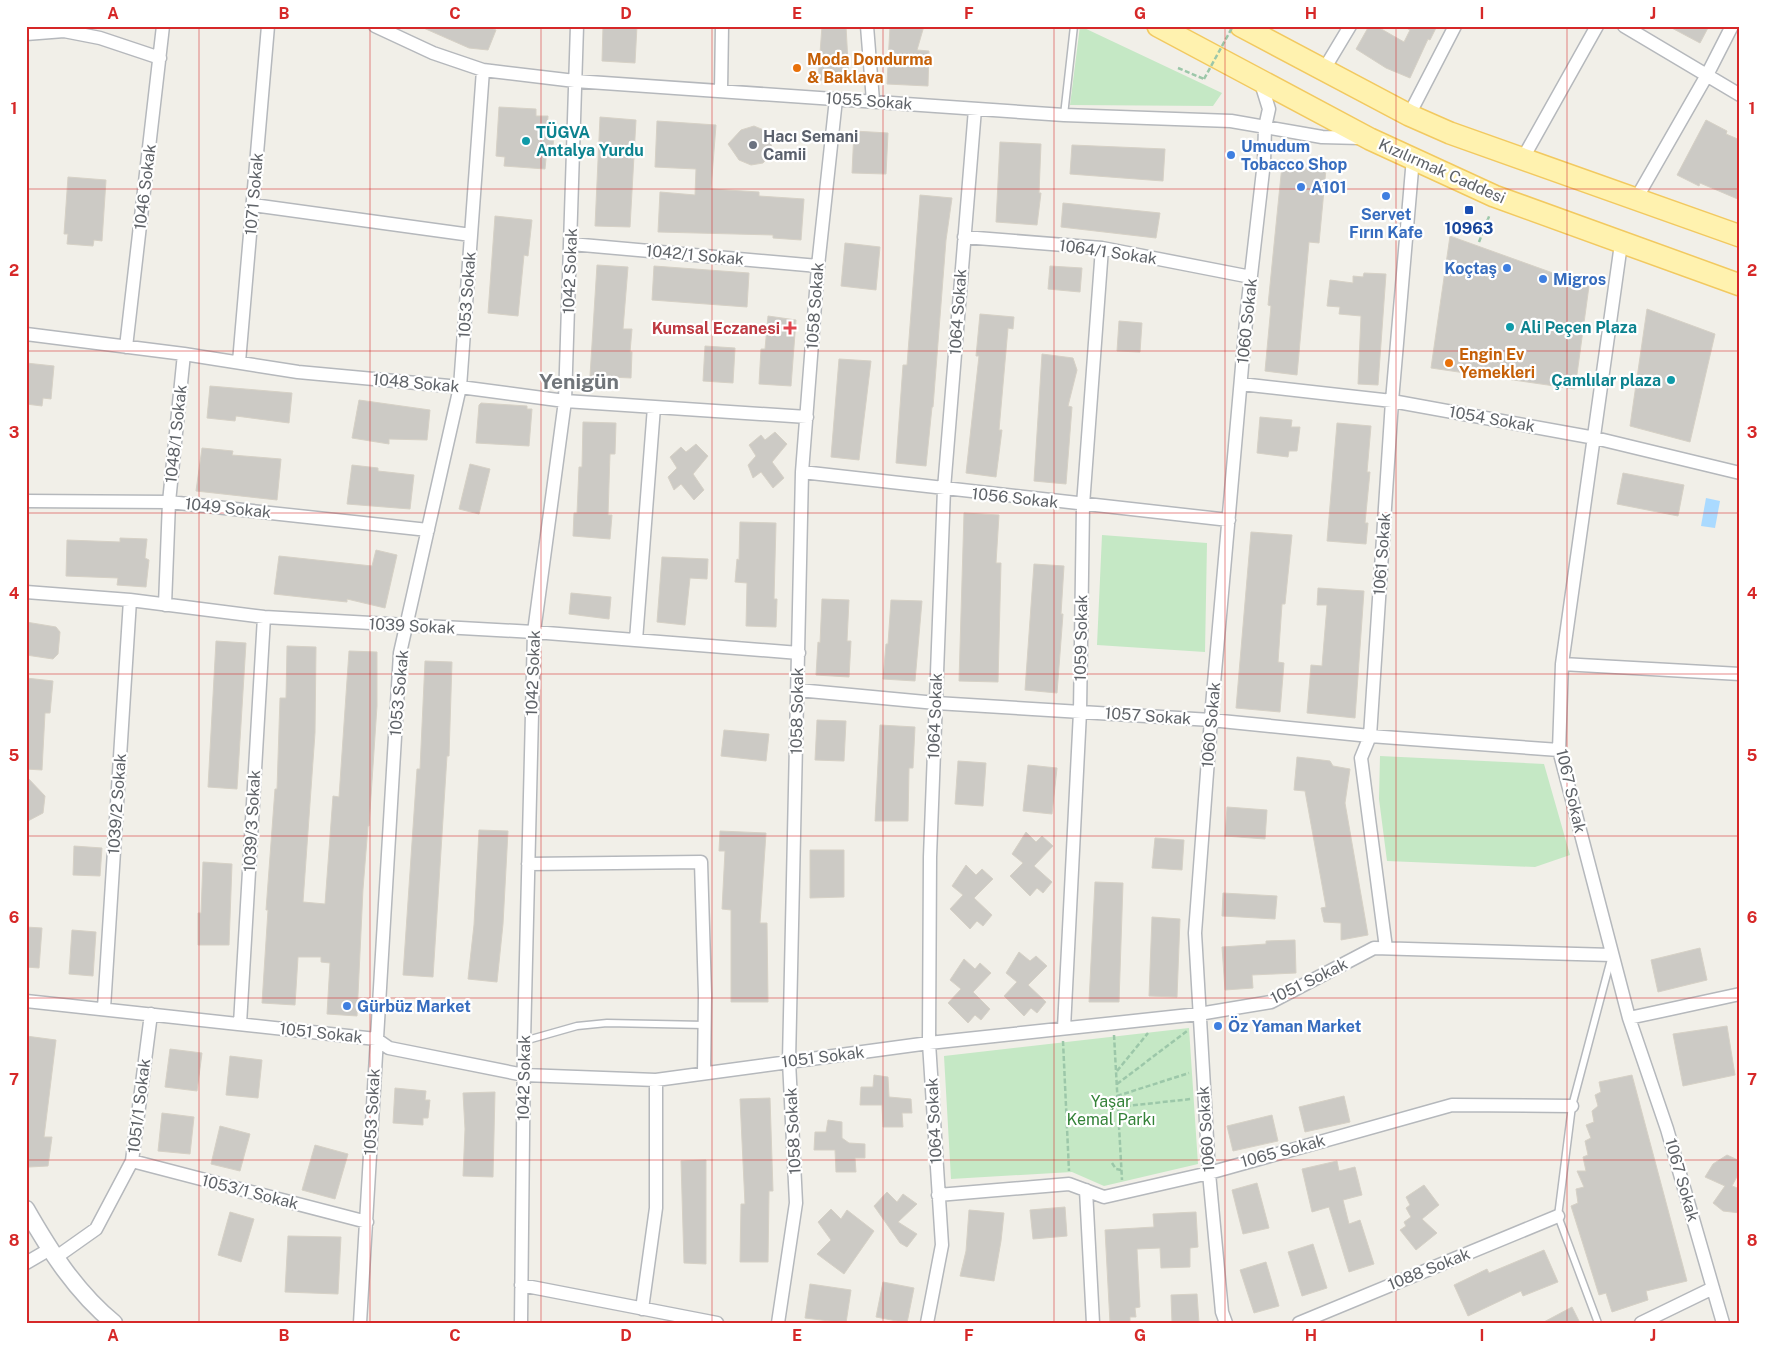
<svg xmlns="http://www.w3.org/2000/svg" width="1766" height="1349" font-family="'Public Sans',sans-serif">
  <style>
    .green { fill: #c5e8c5 }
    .water { fill: #aadaff }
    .building { fill: #cccac5; stroke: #d6d1c6 }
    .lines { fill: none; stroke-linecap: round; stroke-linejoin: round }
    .service-casing { stroke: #b5b8bc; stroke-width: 9 }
    .minor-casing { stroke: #b5b8bc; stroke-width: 15 }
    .tertiary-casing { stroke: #b5b8bc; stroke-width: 19 }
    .primary-casing { stroke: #f2c960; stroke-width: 24 }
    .path { stroke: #9cc7a9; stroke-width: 2.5; stroke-dasharray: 5 2.5; stroke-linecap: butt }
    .service { stroke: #fff; stroke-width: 6 }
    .minor { stroke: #fff; stroke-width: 12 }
    .tertiary { stroke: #fff; stroke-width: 16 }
    .primary { stroke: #fff2af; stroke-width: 21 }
    .path-bridge { stroke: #9cc7a9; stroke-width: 2.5; stroke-dasharray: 5 2.5; stroke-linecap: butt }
    .grid { fill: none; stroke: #d62828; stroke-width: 1; stroke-opacity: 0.55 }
    .food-dot { fill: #e8710a; stroke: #fff; stroke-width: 2 }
    .culture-dot { fill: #0f9aa8; stroke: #fff; stroke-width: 2 }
    .worship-dot { fill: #6b7280; stroke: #fff; stroke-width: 2 }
    .shop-dot { fill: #3f7fe0; stroke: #fff; stroke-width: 2 }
    .transit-dot { fill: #1a4fb4; stroke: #fff; stroke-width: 2 }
    .health-dot { fill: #e0444e; stroke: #fff; stroke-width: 2 }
    .labels { text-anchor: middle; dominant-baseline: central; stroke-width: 4.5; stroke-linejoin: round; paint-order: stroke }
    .food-label { font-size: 16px; font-weight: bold; fill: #c56008; stroke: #fff; text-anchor: start }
    .street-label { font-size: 16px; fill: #5f6368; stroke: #fff }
    .culture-label { font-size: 16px; font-weight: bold; fill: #0d838f; stroke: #fff; text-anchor: start }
    .worship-label { font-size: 16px; font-weight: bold; fill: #5b616d; stroke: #fff; text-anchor: start }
    .shop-label { font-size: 16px; font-weight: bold; fill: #366cbe; stroke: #fff; text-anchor: start }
    .transit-label { font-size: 16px; font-weight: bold; fill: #164399; stroke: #fff }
    .health-label { font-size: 16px; font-weight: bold; fill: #be3a42; stroke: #fff; text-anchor: end }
    .park-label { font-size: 16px; fill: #348238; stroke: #fff }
    .district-label { font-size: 21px; font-weight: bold; fill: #70757a; stroke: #fff }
    .neatline { fill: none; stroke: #d62828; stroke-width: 2 }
    .grid-label { font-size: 16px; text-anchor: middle; font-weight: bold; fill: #d62828 }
  </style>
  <rect width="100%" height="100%" fill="#f1efe8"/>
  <!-- green -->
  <path class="green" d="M1080 26 1222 93 1213 106 1070 105Z
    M1102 535 1207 543 1205 652 1097 645Z
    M1380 756 1544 764 1570 855 1535 867 1387 861 1379 799Z
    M1189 1028 1198 1164 1104 1186 1072 1172 951 1179 944 1056Z"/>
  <!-- water -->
  <path class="water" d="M1706 498 1720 501 1715 528 1701 526Z"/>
  <!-- building -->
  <path class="building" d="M419 26H486L496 30 488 50 469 48Z
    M603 26H637L635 63 602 61Z
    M822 26H846L849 81 818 80Z
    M890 26H924L917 50 929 51 928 86 887 84Z
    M1369 26H1376L1404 42 1410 30 1403 26H1437L1430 40 1428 39 1410 78 1386 68 1356 49Z
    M1668 26H1709L1700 43Z
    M499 107 536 109V116H548L547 133 554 134 553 148H547L545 169 504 166 505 157 496 156Z
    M600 117 636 120 630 227 595 226Z
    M1706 120 1727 131 1726 134 1740 140V200L1700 183 1699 186 1677 175Z
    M657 121 716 125 711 189 759 192V196L804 199 801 240 773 238V235L658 232 660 192 695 195 696 169 655 167Z
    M754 126 766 131 769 136 772 148 771 154 763 163 751 165 739 160 728 144 741 130Z
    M854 131 888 133 886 174 852 173Z
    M1000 142 1041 144 1039 193H1041L1037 225 996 222Z
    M1072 145 1165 149 1163 181 1070 174Z
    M1282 165 1326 169 1319 243 1309 242 1297 375 1265 371 1271 306 1268 305Z
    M68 177 106 180 102 241 94 240 93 246 67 244 68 234H64Z
    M920 195 952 198 946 240 933 407H932L926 466 896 463 903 365H907Z
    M1063 203 1160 213 1156 238 1061 227Z
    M495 216 532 220 528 256 524 255 518 316 488 313Z
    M1450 236 1589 286 1575 389 1431 368Z
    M845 243 880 247 876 290 841 286Z
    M597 265 628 267 623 329H632L630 352H632L631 378 590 376Z
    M654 266 749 273 747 307 652 300Z
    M1050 266 1082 268 1080 292 1048 289Z
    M1364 273 1386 274 1378 385 1358 384 1361 316 1339 314 1340 307 1327 306 1330 280 1353 283V276L1363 277Z
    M1647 309 1715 334 1690 442 1630 426Z
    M980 314 1014 317 1013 329 1008 328 999 430H1002L996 477 966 473 979 356H976Z
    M768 316 796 320 791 386 759 384 761 349H765Z
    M1119 321 1142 323 1140 352 1117 351Z
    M705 346 735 348 733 383 703 381Z
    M1042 354 1073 358 1077 370 1068 406 1072 407 1066 484 1034 481Z
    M839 359 871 361 859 460 831 457Z
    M26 363 54 366 51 399 43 398 42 406 26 404Z
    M210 386 292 393 289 423 236 416 235 421 207 418Z
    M359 400 430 410 427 440 389 439V444L352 438Z
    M481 403 527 406V409H532L529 446 476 443 479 405Z
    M1260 417 1292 420 1291 427H1300L1297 451H1289L1288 457 1257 453Z
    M583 422 616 423 615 454H610L608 515H612L610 539 573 536 574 513H577L579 467H582Z
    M1337 423 1371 426 1367 472H1370L1365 523H1368L1366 544 1327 541Z
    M775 432 787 444 772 462 784 478 773 488 761 472 753 478 748 465 756 456 749 445 761 435 765 440Z
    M696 444 708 456 693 474 704 490 694 500 681 484 674 490 668 477 677 468 670 457 681 447 686 452Z
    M202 448 233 451 232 455 281 459 277 500 196 491Z
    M470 464 490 469 479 514 459 509Z
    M352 465 378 468V471L414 475 410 509 347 504Z
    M1623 473 1684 485 1678 516 1617 504Z
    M964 513 999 515 996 563H1001L998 682 959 681Z
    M740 522 776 523 774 599H777L776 627 746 626 747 583 735 582 737 559 739 560Z
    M1251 532 1292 535 1285 604H1282L1278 662 1284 663 1280 712 1236 708Z
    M120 538 147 539 145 558 149 560 146 587 117 585 118 578 66 576 67 540 120 542Z
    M376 550 397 555 385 608 347 599V602L274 594 279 556 372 566Z
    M662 557 708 559 707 579 690 578 685 625 657 622Z
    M1034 564 1064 566 1061 614H1063L1057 693 1025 690Z
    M1318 588 1364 591 1355 718 1307 713 1311 665 1322 666 1327 605H1317Z
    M571 593 611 597 609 619 569 614Z
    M822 599 849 600 847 641H851L849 677 816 675 818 642 820 643Z
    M891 600 922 601 915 681 883 679 886 644H888Z
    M26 622 56 627 60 632 58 654 53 659 26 655Z
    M216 641 246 643 237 789 208 787Z
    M287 646 316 647 315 733 303 902 325 904 333 796 339 797 349 651 377 652V706L369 826H368L363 889 357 1016 327 1014 330 963 321 962V957H298L295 1005 262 1003 268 910H266L275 789H277L280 698H286Z
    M425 661 452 662 449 756H447L433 977 403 975 417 769H420Z
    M26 678 53 681 50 713H45L42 770 26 769Z
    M817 720 846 721 844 761 815 760Z
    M880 725 915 727 913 768H909L908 821H875Z
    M724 730 769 734 766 761 721 756Z
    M1297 757 1330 761 1333 766 1350 769 1345 803 1368 935 1341 940V923L1324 922 1321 908 1326 907 1305 791 1294 790Z
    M958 761 986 763 983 806 955 804Z
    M1028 765 1057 768 1052 814 1023 811Z
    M26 776 45 796 43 813 26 822Z
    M1227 807 1267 810 1265 839 1225 836Z
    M479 830 508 831 503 924 497 982 468 979 474 925Z
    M720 831 766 833 760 923H767L768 1002H731V910L722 909 725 851H719Z
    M1026 832 1036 842 1042 836 1053 846 1034 866 1052 882 1043 893 1037 888 1030 896 1010 876 1023 863 1012 854Z
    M1155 838 1184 840 1182 870 1152 868Z
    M74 846 102 848 100 876 73 875Z
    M810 850H844V897L810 898Z
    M203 862 232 864 229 945H198V913H201Z
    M966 865 976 875 982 869 993 879 974 898 992 915 983 926 977 921 970 929 950 909 963 895 952 886Z
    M1095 882 1123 883 1119 1002H1089Z
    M1223 893 1277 896 1275 919 1222 916Z
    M1152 917 1180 919 1177 997 1149 996Z
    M26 927 42 928 39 968 26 967Z
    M72 930 96 932 93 976 69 974Z
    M1295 940 1296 973 1252 975 1253 988 1225 990 1222 947 1266 944V941Z
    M1700 948 1707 980 1658 992 1651 960Z
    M1019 952 1030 961 1036 956 1047 966 1028 985 1046 1002 1037 1013 1031 1008 1024 1016 1004 996 1017 982 1006 973Z
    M964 959 975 969 980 963 991 973 973 992 990 1009 981 1020 975 1015 968 1023 948 1003 961 989 950 980Z
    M1727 1026 1735 1075 1683 1086 1673 1034Z
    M26 1036 56 1040 44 1137H52L48 1166 29 1167 26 1162Z
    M170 1049 202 1053 197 1091 165 1087Z
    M230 1056 262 1060 258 1098 226 1095Z
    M874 1075 888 1077 889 1097 911 1099 912 1113H902L903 1127H883L882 1105H860L861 1087H873Z
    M1632 1075 1687 1281 1646 1291 1648 1300 1612 1312 1606 1293 1599 1295 1571 1206 1578 1203 1576 1189 1584 1187 1577 1171H1586L1583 1157 1588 1155 1585 1141 1591 1138 1586 1125 1594 1122 1592 1111 1598 1106 1595 1095 1601 1092 1599 1082Z
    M395 1088 426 1091 425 1100H430L428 1118H423V1125L393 1123Z
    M495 1092 493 1177 463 1176 465 1129 463 1093Z
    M1344 1096 1350 1122 1305 1132 1299 1107Z
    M770 1098 773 1191H769L768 1262H740L741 1204H745L740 1099Z
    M162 1113 194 1117 190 1154 158 1151Z
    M1272 1115 1278 1141 1233 1151 1227 1126Z
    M828 1120 842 1122V1138L849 1143 865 1144V1158H855L856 1172H836L835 1150H814L815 1132H826Z
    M220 1126 250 1134 240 1171 211 1164Z
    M315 1145 348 1154 335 1199 302 1190Z
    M1727 1155 1740 1161V1171L1732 1186 1740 1189V1213L1723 1211 1713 1203 1725 1186 1705 1177 1713 1164Z
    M706 1160V1264L684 1263 681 1161Z
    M1337 1161 1339 1171 1355 1167 1362 1195 1343 1200 1349 1224 1360 1220 1374 1264 1349 1272 1329 1207 1312 1212 1302 1169Z
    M1257 1183 1269 1228 1243 1234 1232 1190Z
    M1424 1185 1439 1205 1422 1219 1437 1233 1416 1250 1400 1230 1406 1226 1404 1222 1411 1217 1406 1208 1410 1205 1406 1197Z
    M887 1192 897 1202 903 1194 917 1204 898 1222 917 1234 907 1247 900 1243 874 1206Z
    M1065 1207 1067 1236 1033 1239 1030 1210Z
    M831 1209 841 1219 847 1210 874 1231 844 1274 817 1254 831 1240 818 1222Z
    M969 1210 1004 1213 1001 1241 994 1281 960 1276 966 1251Z
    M230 1212 254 1219 241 1262 218 1255Z
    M1196 1212 1198 1247 1190 1248V1267L1161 1268 1160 1248 1137 1249 1140 1307 1135 1308 1136 1317H1130V1323H1110L1105 1230 1154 1227 1153 1214Z
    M288 1236 341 1237 338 1294 285 1292Z
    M1313 1244 1327 1288 1302 1296 1288 1252Z
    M1544 1250 1558 1282 1523 1296 1521 1291 1468 1316 1454 1285 1487 1269 1489 1273Z
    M1266 1262 1279 1306 1254 1313 1240 1270Z
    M883 1282 914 1288 907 1323 876 1317Z
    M810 1284 851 1290 846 1323 805 1318Z
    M1197 1294 1199 1323H1172L1171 1295Z
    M1572 1307 1580 1323H1542Z"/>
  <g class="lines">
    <defs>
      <path id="service" d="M1064 115 1074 26
        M524 1041 577 1026 607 1023 705 1025
        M1598 1323 1558 1216 1572 1106 1611 959"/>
      <path id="minor" d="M375 26 433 53 483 70 575 81 1064 115 1231 121 1322 137 1361 138
        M867 26 873 101
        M1624 26 1740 95
        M26 34 64 31 100 38 160 58
        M1323 71 1350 26
        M721 91 722 26
        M1409 115 1455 26
        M1523 158 1597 26
        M1636 199 1707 75 1732 26
        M253 205 471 235
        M964 237 1102 248 1251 277
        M571 244 818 266
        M1621 244 1562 664 1559 750 1629 1018 1667 1129 1723 1323
        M26 334 184 354 298 372 460 387 565 401 807 417
        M126 347 163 26
        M239 362 268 26
        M1241 384 1392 401 1595 438 1740 473
        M802 472 1229 520
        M26 501 169 502 428 530
        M26 592 130 600 264 617 534 632 799 653
        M165 605 169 502 184 354
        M636 640 654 407
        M1562 664 1740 674
        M798 690 936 703 1211 720 1370 736 1559 750
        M528 864 701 862 705 995 704 1073
        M1386 948 1361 758 1370 736 1392 401 1413 158
        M26 1001 376 1039 389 1048 524 1075 656 1080 929 1043 1199 1014 1271 1002 1374 948 1612 955
        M104 1008 130 600
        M1629 1018 1740 994
        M240 1024 264 617
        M1064 1028 1080 712 1083 505 1102 248
        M132 1161 367 1222
        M1086 1190 1093 1323
        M938 1195 1069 1184 1104 1197 1209 1173 1452 1105 1572 1106
        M55 1258 96 1229 132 1161 151 1014
        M26 1263 50 1249
        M521 1285 717 1323
        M642 1309 656 1208V1080
        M360 1323 400 653 460 387 483 70
        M521 1323 524 1041 534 632 565 401 577 26
        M778 1323 796 1203 789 1061 802 472 818 266 836 99
        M927 1323 942 1245 929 1043 930 857 944 489 975 109
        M1226 1323 1222 1312 1209 1173 1195 933 1212 706 1247 310 1264 162 1265 127 1269 109 1260 80
        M1299 1323 1558 1216
        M1641 1323 1713 1288"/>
      <path id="tertiary" d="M26 1209C50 1251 76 1292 114 1323"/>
      <path id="primary" d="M1158 26 1370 139 1494 196 1740 285
        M1241 26 1409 115 1450 133 1740 236"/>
    </defs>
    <!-- service casing -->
    <use href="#service" class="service-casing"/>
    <!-- minor casing -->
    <use href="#minor" class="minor-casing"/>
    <!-- tertiary casing -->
    <use href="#tertiary" class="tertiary-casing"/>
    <!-- primary casing -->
    <use href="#primary" class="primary-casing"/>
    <!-- path -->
    <path class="path" d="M1178 68 1204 79
      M1479 242 1490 214
      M1114 1035 1122 1180
      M1063 1041 1069 1171
      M1117 1071 1148 1033
      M1117 1084 1187 1031
      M1117 1096 1189 1073
      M1118 1107 1191 1099
      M1112 1163 1116 1169 1121 1170"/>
    <!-- service -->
    <use href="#service" class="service"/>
    <!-- minor -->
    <use href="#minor" class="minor"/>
    <!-- tertiary -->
    <use href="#tertiary" class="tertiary"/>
    <!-- primary -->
    <use href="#primary" class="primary"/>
    <!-- path-bridge -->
    <path class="path-bridge" d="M1204 79 1233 26"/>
  </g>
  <!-- grid -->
  <path class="grid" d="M199 26V1323M370 26V1323M541 26V1323M712 26V1323M883 26V1323M1054 26V1323M1225 26V1323M1396 26V1323M1567 26V1323M26 189H1740M26 351H1740M26 513H1740M26 674H1740M26 836H1740M26 998H1740M26 1160H1740"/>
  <!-- markers -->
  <g class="food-dot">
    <circle cx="797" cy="68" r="5"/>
    <circle cx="1449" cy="363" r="5"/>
  </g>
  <g class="culture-dot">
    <circle cx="526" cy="141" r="5"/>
    <circle cx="1510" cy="327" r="5"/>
    <circle cx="1671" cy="380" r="5"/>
  </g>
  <circle class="worship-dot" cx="753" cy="145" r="5"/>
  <g class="shop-dot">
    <circle cx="1231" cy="155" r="5"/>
    <circle cx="1301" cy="187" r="5"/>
    <circle cx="1386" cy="196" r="5"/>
    <circle cx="1507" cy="268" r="5"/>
    <circle cx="1543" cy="279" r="5"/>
    <circle cx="347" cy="1006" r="5"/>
    <circle cx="1218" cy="1026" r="5"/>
  </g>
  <rect class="transit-dot" x="1464" y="205" width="10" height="10" rx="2.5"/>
  <path class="health-dot" d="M787.5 320.5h5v5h5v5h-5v5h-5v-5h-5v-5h5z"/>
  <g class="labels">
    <!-- food labels -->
    <g class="food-label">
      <text x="807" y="59">Moda Dondurma<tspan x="807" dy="18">&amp; Baklava</tspan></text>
      <text x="1459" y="354">Engin Ev<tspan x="1459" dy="18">Yemekleri</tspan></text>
    </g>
    <!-- street labels -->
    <g class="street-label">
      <text transform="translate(869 101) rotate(4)">1055 Sokak</text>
      <text transform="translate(1442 171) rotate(24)">Kızılırmak Caddesi</text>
      <text transform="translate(145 187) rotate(-83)">1046 Sokak</text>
      <text transform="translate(254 194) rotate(-85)">1071 Sokak</text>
      <text transform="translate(1108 252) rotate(8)">1064/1 Sokak</text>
      <text transform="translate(695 255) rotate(5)">1042/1 Sokak</text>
      <text transform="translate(570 271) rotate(-88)">1042 Sokak</text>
      <text transform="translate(467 295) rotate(-86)">1053 Sokak</text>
      <text transform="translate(815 306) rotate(-86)">1058 Sokak</text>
      <text transform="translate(958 312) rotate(-86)">1064 Sokak</text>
      <text transform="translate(1247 321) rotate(-84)">1060 Sokak</text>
      <text transform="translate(416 383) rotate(5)">1048 Sokak</text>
      <text transform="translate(1492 419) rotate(10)">1054 Sokak</text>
      <text transform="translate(176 434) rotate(-84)">1048/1 Sokak</text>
      <text transform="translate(1015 498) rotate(6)">1056 Sokak</text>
      <text transform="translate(228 508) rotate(6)">1049 Sokak</text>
      <text transform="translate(1382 554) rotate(-86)">1061 Sokak</text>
      <text transform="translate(412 626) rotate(3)">1039 Sokak</text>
      <text transform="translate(1081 638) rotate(-89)">1059 Sokak</text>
      <text transform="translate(533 673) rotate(-88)">1042 Sokak</text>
      <text transform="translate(399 693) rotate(-85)">1053 Sokak</text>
      <text transform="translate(797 711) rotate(-89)">1058 Sokak</text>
      <text transform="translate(935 716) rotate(-88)">1064 Sokak</text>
      <text transform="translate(1148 716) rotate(4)">1057 Sokak</text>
      <text transform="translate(1211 725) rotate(-85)">1060 Sokak</text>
      <text transform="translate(1571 791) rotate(77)">1067 Sokak</text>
      <text transform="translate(117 804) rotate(-86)">1039/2 Sokak</text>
      <text transform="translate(252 821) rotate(-87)">1039/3 Sokak</text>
      <text transform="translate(1309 981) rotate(-26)">1051 Sokak</text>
      <text transform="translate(321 1033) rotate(6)">1051 Sokak</text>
      <text transform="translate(823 1057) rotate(-7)">1051 Sokak</text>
      <text transform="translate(524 1078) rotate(-89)">1042 Sokak</text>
      <text transform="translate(139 1106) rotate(-83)">1051/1 Sokak</text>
      <text transform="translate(372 1112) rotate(-87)">1053 Sokak</text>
      <text transform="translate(934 1121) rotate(-93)">1064 Sokak</text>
      <text transform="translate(1206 1129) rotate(-94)">1060 Sokak</text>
      <text transform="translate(793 1131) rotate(-93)">1058 Sokak</text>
      <text transform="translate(1283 1151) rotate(-15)">1065 Sokak</text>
      <text transform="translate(1682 1180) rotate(74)">1067 Sokak</text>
      <text transform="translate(250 1192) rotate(14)">1053/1 Sokak</text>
      <text transform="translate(1429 1269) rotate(-22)">1088 Sokak</text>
    </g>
    <!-- culture labels -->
    <g class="culture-label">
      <text x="536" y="132">TÜGVA<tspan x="536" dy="18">Antalya Yurdu</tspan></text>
      <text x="1520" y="327">Ali Peçen Plaza</text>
      <text x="1661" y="380" text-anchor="end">Çamlılar plaza</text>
    </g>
    <!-- worship labels -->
    <g class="worship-label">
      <text x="763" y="136">Hacı Semani<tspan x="763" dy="18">Camii</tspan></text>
    </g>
    <!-- shop labels -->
    <g class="shop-label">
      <text x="1241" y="146">Umudum<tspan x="1241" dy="18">Tobacco Shop</tspan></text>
      <text x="1311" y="187">A101</text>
      <text x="1386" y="214" text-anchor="middle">Servet<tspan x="1386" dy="18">Fırın Kafe</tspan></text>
      <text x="1497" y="268" text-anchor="end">Koçtaş</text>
      <text x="1553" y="279">Migros</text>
      <text x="357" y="1006">Gürbüz Market</text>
      <text x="1228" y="1026">Öz Yaman Market</text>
    </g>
    <!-- transit labels -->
    <g class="transit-label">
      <text x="1469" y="228">10963</text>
    </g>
    <!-- health labels -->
    <g class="health-label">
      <text x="780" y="328">Kumsal Eczanesi</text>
    </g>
    <!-- park labels -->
    <g class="park-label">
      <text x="1111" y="1101">Yaşar<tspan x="1111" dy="18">Kemal Parkı</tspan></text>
    </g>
    <!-- district labels -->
    <g class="district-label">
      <text x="579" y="381">Yenigün</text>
    </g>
  </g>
  <!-- border -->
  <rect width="1766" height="1349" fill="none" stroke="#ffffff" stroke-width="55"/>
  <rect x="28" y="28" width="1710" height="1294" class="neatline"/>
  <g class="grid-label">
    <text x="113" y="19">A</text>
    <text x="284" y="19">B</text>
    <text x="455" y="19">C</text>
    <text x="626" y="19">D</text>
    <text x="797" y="19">E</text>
    <text x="969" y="19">F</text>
    <text x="1140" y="19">G</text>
    <text x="1311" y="19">H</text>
    <text x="1482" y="19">I</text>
    <text x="1653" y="19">J</text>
    <text x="14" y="114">1</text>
    <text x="1752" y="114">1</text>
    <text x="14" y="276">2</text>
    <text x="1752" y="276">2</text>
    <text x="14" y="438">3</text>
    <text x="1752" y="438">3</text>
    <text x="14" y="599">4</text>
    <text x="1752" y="599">4</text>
    <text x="14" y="761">5</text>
    <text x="1752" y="761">5</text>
    <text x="14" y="923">6</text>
    <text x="1752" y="923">6</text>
    <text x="14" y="1085">7</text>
    <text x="1752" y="1085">7</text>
    <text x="14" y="1246">8</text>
    <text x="1752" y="1246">8</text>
    <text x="113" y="1341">A</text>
    <text x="284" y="1341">B</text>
    <text x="455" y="1341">C</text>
    <text x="626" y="1341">D</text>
    <text x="797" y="1341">E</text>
    <text x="969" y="1341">F</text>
    <text x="1140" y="1341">G</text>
    <text x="1311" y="1341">H</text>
    <text x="1482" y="1341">I</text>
    <text x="1653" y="1341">J</text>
  </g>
</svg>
